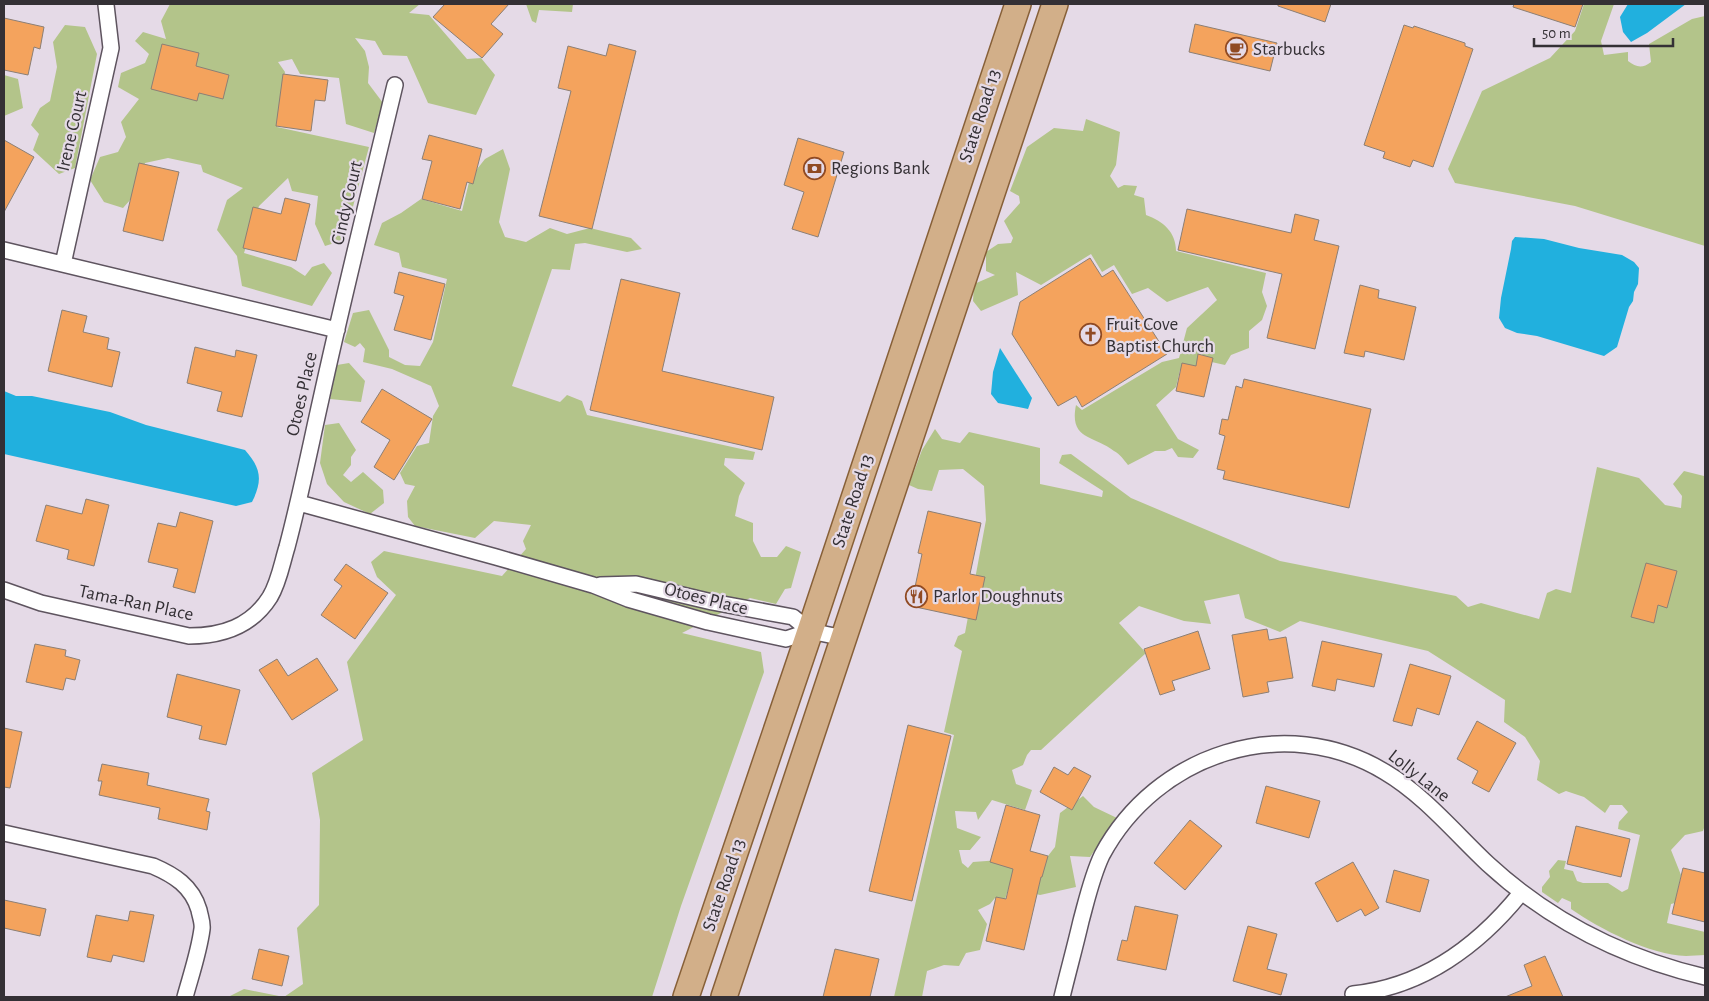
<svg xmlns="http://www.w3.org/2000/svg" width="1709" height="1001" font-family="'Alegreya Sans',sans-serif">
  <style>
    .green { fill: #b3c48a }
    .water { fill: #21b0de }
    .building { fill: #f4a35d; stroke: #8c7f75 }
    .lines { fill: none; stroke-linecap: round; stroke-linejoin: round }
    .street-casing { stroke: #5e545f; stroke-width: 18 }
    .primary-casing { stroke: #876038; stroke-width: 28 }
    .street { stroke: #fff; stroke-width: 15 }
    .primary { stroke: #d2af89; stroke-width: 25 }
    .labels { text-anchor: middle; dominant-baseline: central; stroke-width: 4.5; stroke-linejoin: round; paint-order: stroke }
    .poi-label { font-size: 19px; fill: #343035; stroke: #e5dae7; text-anchor: start }
    .street-label { font-size: 19px; fill: #343035; stroke: #e5dae7 }
  </style>
  <rect width="100%" height="100%" fill="#e5dae7"/>
  <!-- green -->
  <path class="green" d="M170 4H420L409 13 429 15 467 59 481 58 495 75 476 115 428 103 407 56 383 55 375 41 355 38 365 51 369 67 368 83 383 103 374 133 346 124 339 78 300 74 292 59 278 62 285 72 277 127 369 147 344 240 325 246 315 224 318 196 292 191 288 178 259 206 244 253 291 267 305 276 312 267 324 263 332 273 312 306 242 286 237 256 217 230 227 200 243 188 203 172 201 165 168 158 145 163 138 191 123 208 104 202 90 180 100 157 118 152 126 137 121 122 139 99 118 87 121 73 145 63 149 54 135 41 143 32 166 39 161 21Z
    M526 4H573L572 12 539 10 536 23 532 21Z
    M1584 4H1614L1601 41 1604 55 1628 52V61C1636 67 1642 69 1651 62L1649 44 1692 19 1705 16V246L1575 206 1455 183 1448 169 1482 91 1550 58 1575 31Z
    M65 25 85 27 97 54 75 168 59 174 33 150 39 134 31 125 40 108 50 101 57 67 53 42Z
    M4 75 18 79 23 108 4 116Z
    M1086 119 1120 132 1116 165 1110 176 1118 188 1124 185 1137 186 1134 195 1144 198 1146 215C1163 221 1176 232 1176 251L1266 273 1262 292 1267 306 1262 320 1249 331V348L1231 355 1225 365 1207 361 1198 371 1180 370 1176 387 1156 405 1178 439 1199 450 1193 458 1178 457 1172 448 1165 451H1155L1128 465C1124 460 1120 454 1114 451 1093 435 1069 440 1076 405L1082 410 1162 362 1179 358 1187 328 1217 300 1208 287 1167 302 1148 288 1132 294 1114 265 1102 272 1091 254 1041 285 1016 272 1018 295 981 311 973 301 974 284 995 275 986 271V252L998 244 1011 243 1013 238 1004 221 1020 203 1019 196 1010 191 1027 147 1054 128 1083 131Z
    M503 149 510 169 499 222 505 237 526 242 550 228 567 234 590 228 631 238 642 249 627 252 585 243 575 244 570 270 552 269 512 386 560 402 567 395 582 401 587 415 755 452 753 460 725 458 724 465 745 483 739 496 735 516 753 523V541L761 557H777L786 546 801 552 791 588 785 589 776 604 750 598 682 633 761 652 764 672 681 906 652 997H228L244 989 284 997 303 984 297 928 319 905 320 820 312 773 363 740 347 662 396 595 377 577 371 562 384 551 502 576 526 549 523 541 531 525 494 521 475 538 415 526 408 517 407 501 415 486 405 484 400 473 417 446 429 443 433 416 439 406 431 386 392 369 363 362 365 349 360 343 355 347 344 342 353 313 369 310 389 350V357L405 365 420 366 433 342 447 279 402 267 399 253 374 245 382 223 401 213 421 199 462 211 470 178 485 159Z
    M349 363 365 381 361 402 330 399 337 365Z
    M339 423 356 450 351 457V465L343 475 351 482 363 472 383 490 384 503 370 514 344 502 327 484 320 463 325 425Z
    M935 429 942 439 960 443 969 432 1040 448V484L1102 497 1103 491 1059 463 1062 455 1071 454 1131 498 1280 561 1456 596 1468 607 1481 603 1539 619 1547 593 1556 589 1571 593 1597 467 1639 478 1665 505 1681 508 1682 496 1673 484 1684 471 1704 476 1705 479V825L1703 831 1685 835 1671 850 1681 875 1675 903 1671 904 1667 923 1705 932V955C1699 955 1692 956 1686 956 1650 955 1600 929 1571 909V902L1562 898 1558 903 1542 892V887L1550 877 1549 871 1558 860 1566 861 1564 869 1573 871 1577 881 1583 883H1608L1622 892 1628 889 1640 835 1618 829 1619 822 1628 812 1622 805H1610L1605 813 1584 797 1566 791 1559 794 1537 780 1540 761 1525 737 1504 722 1505 700 1428 651 1300 621 1280 632 1245 618 1239 594 1204 601 1211 624 1184 621 1139 606 1119 623 1146 653 1041 750H1031L1027 755 1023 765 1012 770 1016 784 1032 790 1025 810 992 800 978 820 976 812 955 811 957 828 981 837 970 850H959L962 863 968 868 973 862 1000 860 1044 861 1055 847 1060 813 1083 796 1094 807 1117 818 1090 857 1070 856 1076 887 1040 895 1009 887 1005 899 995 898 990 904 978 910 987 924 980 950 966 953 959 966 944 965 927 971 922 997H894L954 735 944 732 962 651 954 646 958 636 965 633 986 520 984 486 963 469 939 470 932 491 918 489 909 485 922 450Z"/>
  <!-- water -->
  <path class="water" d="M1628 4H1686L1647 33 1631 42 1623 32 1620 17Z
    M1515 237 1544 239 1579 248 1622 255 1634 262 1639 268 1638 284 1634 292 1633 301 1629 307 1617 347 1604 356 1537 336 1517 333 1505 328 1499 318 1501 298 1511 249 1512 241Z
    M1000 348 1032 398 1028 409 998 403 991 394 993 372Z
    M4 391 16 396H32L110 412 146 425 245 450C261 468 263 480 252 502L236 506 4 454Z"/>
  <!-- building -->
  <path class="building" d="M445 4H509L491 24 503 34 482 58 433 17Z
    M1278 4H1331L1325 22 1278 6Z
    M1514 4H1583L1575 27 1513 7Z
    M4 18 44 27 40 49 34 47 28 75 4 70Z
    M1195 24 1277 43 1270 71 1189 52Z
    M1404 25 1413 28 1414 26 1465 43V46L1473 49 1433 167 1413 160 1410 167 1383 158 1385 152 1364 145Z
    M162 44 199 53 196 66 229 75 223 99 199 93 197 101 151 89Z
    M609 44 636 51 592 229 539 216 571 91 558 88 568 46 606 56Z
    M283 74 328 80 325 101 315 100 311 131 276 126Z
    M429 135 482 149 473 184 467 182 460 209 422 199 432 161 422 159Z
    M798 138 844 152 818 237 792 229 804 192 784 185Z
    M4 140 34 157 4 212Z
    M139 163 179 172 163 241 123 231Z
    M285 198 310 204 296 261 243 248 253 207 281 214Z
    M1187 209 1291 233 1295 214 1319 220 1314 240 1339 246 1315 349 1267 338 1282 274 1178 250Z
    M1090 258 1102 277 1113 270 1167 354 1082 407 1076 396 1058 406 1012 334 1020 302Z
    M399 272 445 284 431 340 394 330 404 296 394 293Z
    M621 279 680 293 662 371 774 397 762 450 590 410Z
    M1360 285 1379 290 1378 298 1416 307 1404 360 1365 351 1364 357 1344 353Z
    M62 310 87 316 83 332 109 338 107 349 120 352 112 387 48 371Z
    M195 347 235 357 236 350 257 355 242 417 217 411 222 392 187 383Z
    M1198 354 1213 358 1204 397 1176 391 1182 363 1196 366Z
    M1244 379 1371 409 1349 508 1223 479 1225 471 1217 469 1225 436 1219 434 1222 419 1228 420 1236 386 1242 388Z
    M382 389 432 419 394 480 374 467 390 440 361 422Z
    M86 499 109 505 94 566 67 559 69 550 36 541 46 505 82 514Z
    M928 511 981 523 970 574 985 577 976 620 911 606 922 554 918 553Z
    M180 512 213 521 195 593 173 587 178 569 148 562 158 523 176 527Z
    M1646 563 1677 571 1667 608 1658 605 1654 623 1631 617Z
    M346 564 388 593 355 639 321 615 342 586 334 580Z
    M1267 629 1269 640 1286 637 1293 678 1267 682 1269 692 1243 697 1232 635Z
    M1198 631 1210 669 1172 681 1175 690 1160 695 1144 649Z
    M1322 641 1382 654 1374 687 1337 679 1335 691 1312 686Z
    M35 644 66 650 65 656 80 660 75 680 66 678 63 690 26 682Z
    M317 658 338 690 292 720 259 670 277 659 288 676Z
    M1410 664 1451 676 1439 715 1417 708 1412 726 1393 721Z
    M177 674 240 690 226 745 199 739 202 726 167 717Z
    M1477 721 1516 743 1489 792 1472 783 1478 771 1457 759Z
    M908 725 951 736 912 901 869 891Z
    M4 728 22 732 10 788 4 787Z
    M102 764 149 773 147 785 209 799 206 811 210 812 207 830 158 819 160 808 99 795 102 781H98Z
    M1054 767 1068 775 1074 767 1091 776 1072 810 1040 792Z
    M1266 786 1320 801 1309 838 1256 823Z
    M1006 805 1040 815 1030 851 1048 856 1042 877H1041L1024 950 986 941 996 897 1006 899 1013 869 990 862Z
    M1190 820 1222 846 1185 890 1154 863Z
    M1576 826 1630 839 1621 877 1567 864Z
    M1353 862 1379 908 1365 916 1361 909 1337 922 1315 883Z
    M1683 868 1705 873V922L1672 914Z
    M1394 870 1429 880 1420 912 1386 902Z
    M4 900 46 909 40 936 4 928Z
    M1135 906 1178 915 1166 970 1117 960 1122 940 1127 941Z
    M130 911 154 915 144 962 113 955 111 962 87 957 96 915 128 921Z
    M1248 926 1277 934 1267 969 1287 974 1281 995 1233 981Z
    M259 949 289 956 282 986 252 979Z
    M835 949 879 959 870 997H823Z
    M1545 956 1563 997H1505L1532 986 1524 965Z"/>
  <g class="lines">
    <defs>
      <path id="street" d="M4 250 337 330
        M63 264 111 48 106 5
        M299 503 496 557 593 585 628 599 708 622 786 639 810 631
        M600 585 636 584 712 602 793 617 810 631 844 638
        M4 590 41 603 189 636C222 636 251 627 270 597 279 582 282 563 287 547 300 498 310 448 321 399 344 294 370 190 395 85
        M4 833 153 866C174 875 192 886 199 910 200 916 203 923 202 929 199 952 191 975 185 997
        M1353 994C1423 987 1479 945 1521 893
        M1062 997C1068 972 1075 947 1081 921 1087 899 1092 876 1102 855 1156 754 1284 711 1385 772 1424 795 1455 833 1488 864 1550 921 1624 958 1705 977"/>
      <path id="primary" d="M686 997 810 631 1018 4
        M724 997 1055 4"/>
    </defs>
    <!-- street casing -->
    <use href="#street" class="street-casing"/>
    <!-- primary casing -->
    <use href="#primary" class="primary-casing"/>
    <!-- street -->
    <use href="#street" class="street"/>
    <!-- primary -->
    <use href="#primary" class="primary"/>
  </g>
  <!-- icons -->
  <defs>
    <symbol id="cafe-ring" viewBox="-11 -11 22 22"><circle r="9.5" fill="#e5dae7" stroke="#904a23" stroke-width="1.5"/><path d="M-5.5-4.5H6V0H3Q3 3.5 0 3.5H-2.5Q-5.5 3.5-5.5 0ZM3-3.2v2h1.7v-2ZM-6 4.5H4V6H-6Z" fill="#904a23"/></symbol>
    <symbol id="bank-ring" viewBox="-11 -11 22 22"><circle r="9.5" fill="#e5dae7" stroke="#904a23" stroke-width="1.5"/><path d="M-6-4H6V4H-6ZM0-2.3a2.3 2.3 0 1 0 0 4.6a2.3 2.3 0 1 0 0-4.6Z" fill="#904a23"/></symbol>
    <symbol id="church-ring" viewBox="-11 -11 22 22"><circle r="9.5" fill="#e5dae7" stroke="#904a23" stroke-width="1.5"/><path d="M-1.2-6h2.4v3.5h3.3v2.4h-3.3V6h-2.4V-.1h-3.3v-2.4h3.3Z" fill="#904a23"/></symbol>
    <symbol id="restaurant-ring" viewBox="-11 -11 22 22"><circle r="9.5" fill="#e5dae7" stroke="#904a23" stroke-width="1.5"/><path d="M-5-6h1v4h1v-4h1v4h1v-4h1v5L-1.5 .5V6h-2V.5L-5-1ZM5-6V6H3V1.5H1.5Q1.5-4 5-6Z" fill="#904a23"/></symbol>
  </defs>
  <g fill-rule="evenodd">
    <use href="#cafe-ring" x="1224" y="36" width="25" height="25"/>
    <use href="#bank-ring" x="802" y="156" width="25" height="25"/>
    <use href="#church-ring" x="1078" y="322" width="25" height="25"/>
    <use href="#restaurant-ring" x="904" y="584" width="25" height="25"/>
  </g>
  <g class="labels">
    <!-- poi labels -->
    <g class="poi-label">
      <text x="1253" y="49">Starbucks</text>
      <text x="831" y="168">Regions Bank</text>
      <text x="1106" y="324">Fruit Cove<tspan x="1106" dy="22">Baptist Church</tspan></text>
      <text x="933" y="596">Parlor Doughnuts</text>
    </g>
    <!-- street labels -->
    <g class="street-label">
      <text transform="translate(980 116) rotate(-72)">State Road 13</text>
      <text transform="translate(72 131) rotate(-77)">Irene Court</text>
      <text transform="translate(347 203) rotate(-77)">Cindy Court</text>
      <text transform="translate(302 394) rotate(-77)">Otoes Place</text>
      <text transform="translate(853 501) rotate(-72)">State Road 13</text>
      <text transform="translate(706 599) rotate(14)">Otoes Place</text>
      <text transform="translate(136 603) rotate(12)">Tama-Ran Place</text>
      <text transform="translate(1419 776) rotate(38)">Lolly Lane</text>
      <text transform="translate(724 885) rotate(-71)">State Road 13</text>
    </g>
  </g>
  <!-- border -->
  <rect width="1709" height="1001" fill="none" stroke="#343035" stroke-width="10"/>
  <!-- scale -->
  <path d="M1534 38v8h139v-8" fill="none" stroke="#343035" stroke-width="2.5"/>
  <text x="1542" y="38" font-size="15" fill="#343035" stroke="#e5dae7" stroke-width="4" paint-order="stroke">50 m</text>
</svg>
